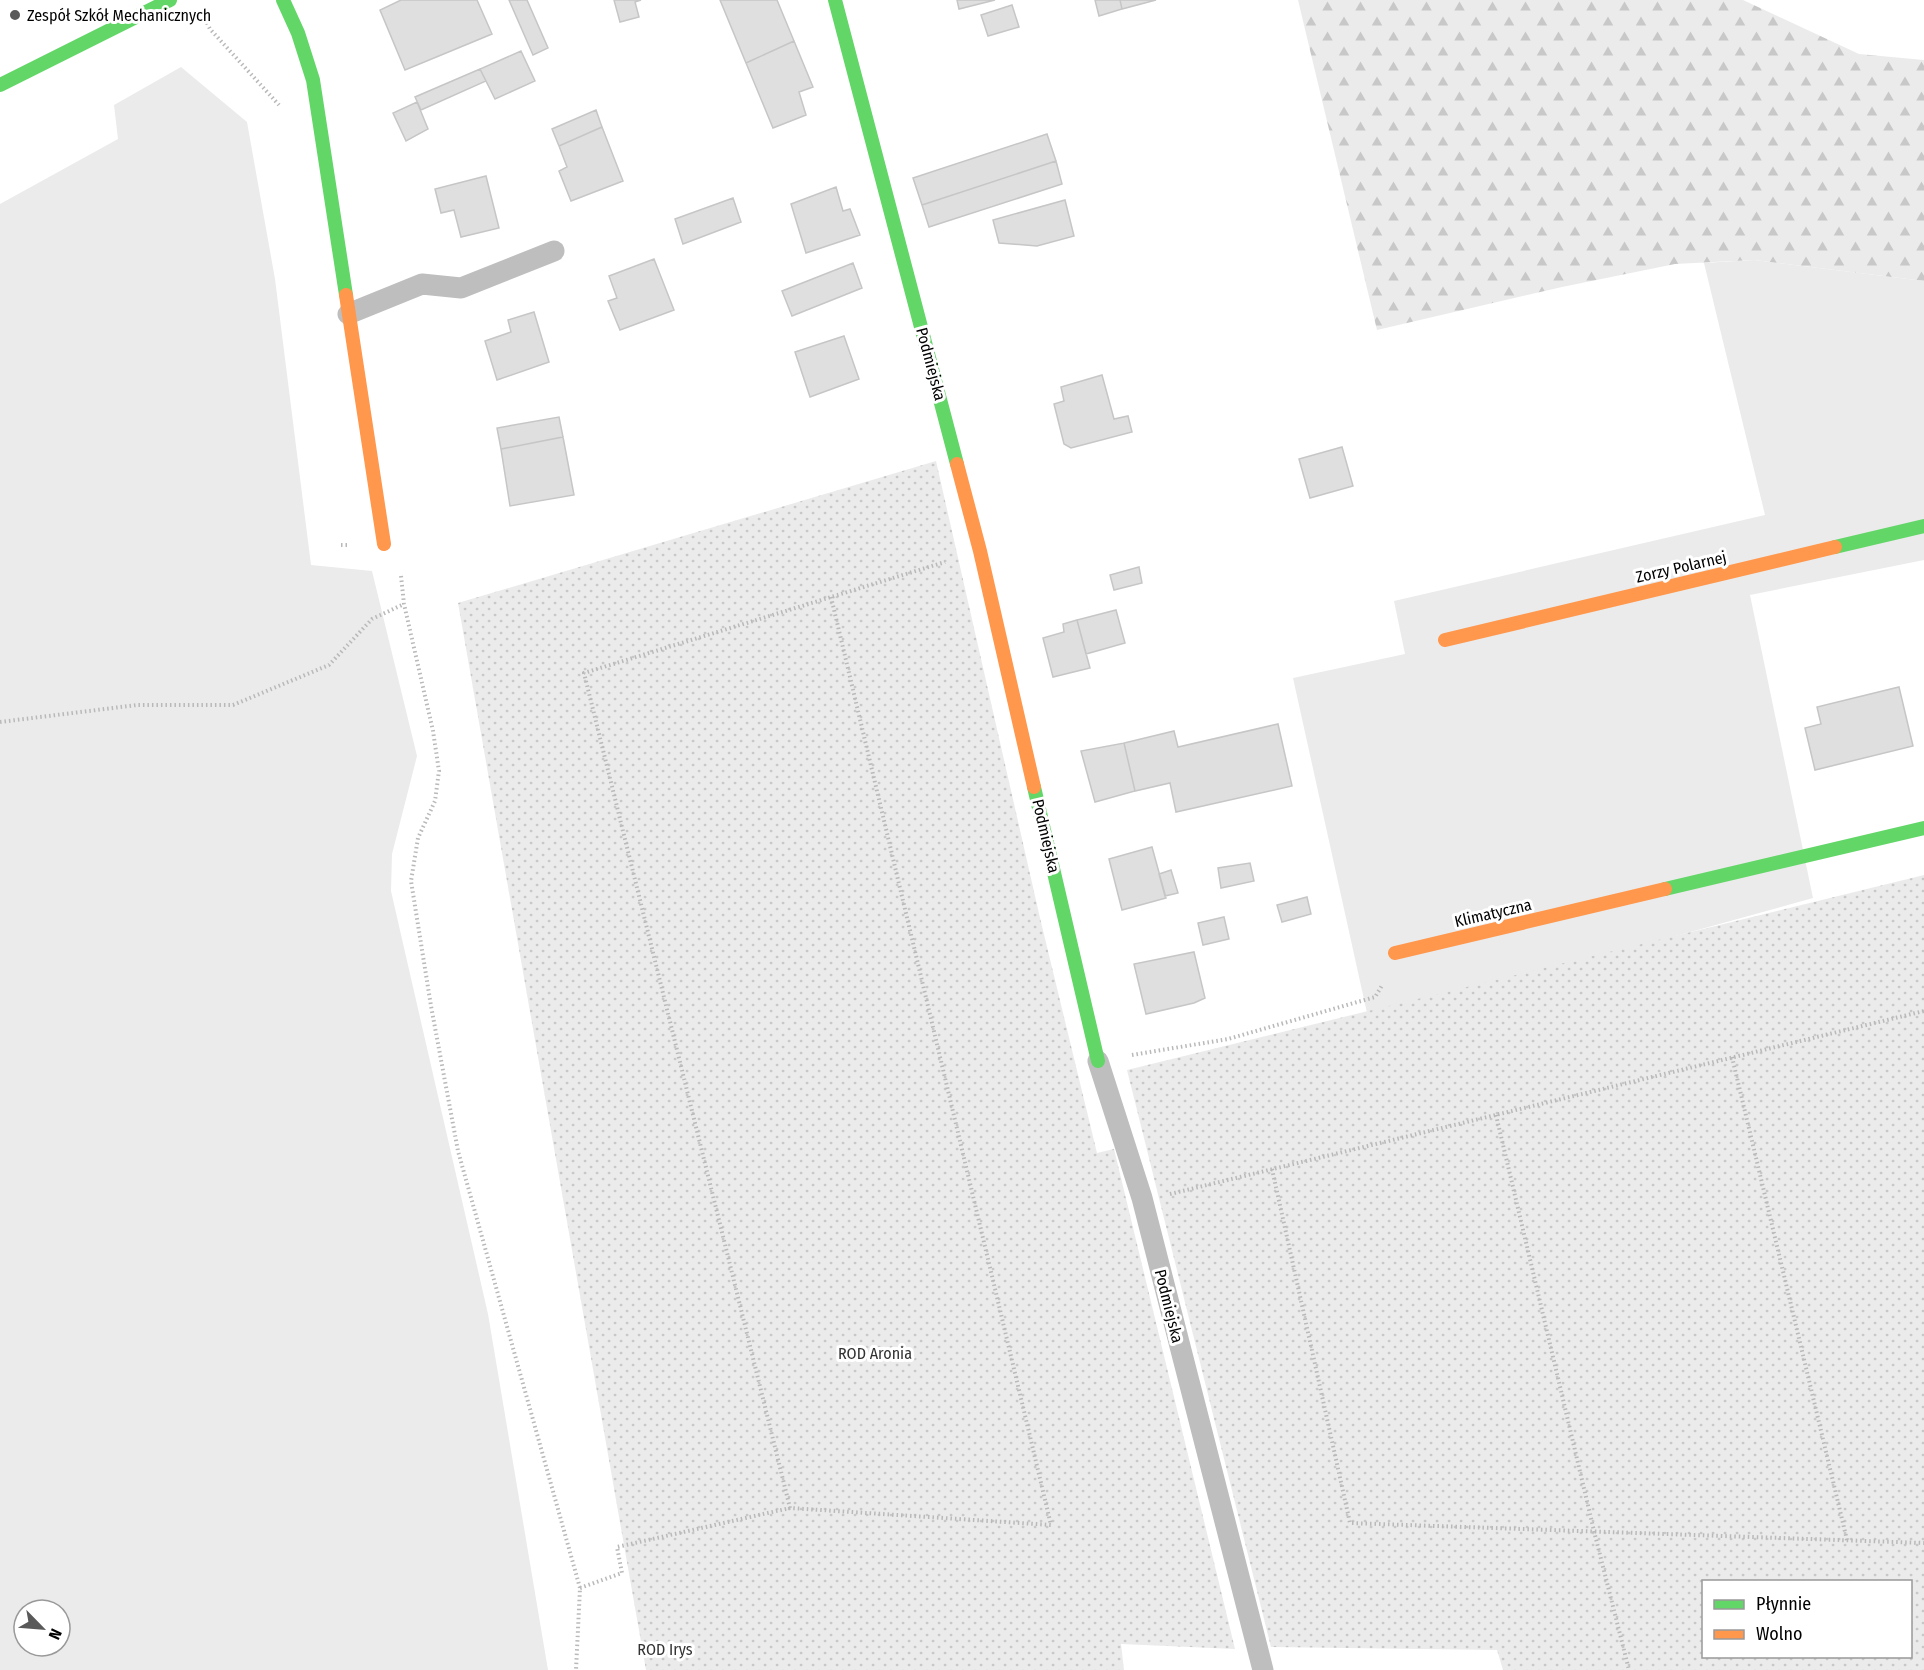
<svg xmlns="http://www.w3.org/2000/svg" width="1924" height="1670" font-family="'Fira Sans Condensed',sans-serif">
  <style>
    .grass { fill: #ebebeb; fill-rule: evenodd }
    .forest { fill: url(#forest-firs) }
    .garden { fill: url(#garden-dots); fill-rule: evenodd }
    .building { fill: #dfdfdf; stroke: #c6c6c6; stroke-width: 1.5 }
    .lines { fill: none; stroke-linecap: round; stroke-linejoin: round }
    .path { stroke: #b9b9b9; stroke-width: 4; stroke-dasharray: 1.5 3; stroke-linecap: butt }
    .lane { stroke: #bebebe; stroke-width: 21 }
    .fast { stroke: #63d668; stroke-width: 14 }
    .slow { stroke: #ff974d; stroke-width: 14 }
    .poi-dot { fill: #595959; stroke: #fff; stroke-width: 2 }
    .labels { text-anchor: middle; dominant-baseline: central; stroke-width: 6; stroke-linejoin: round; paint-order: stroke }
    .poi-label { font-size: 16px; fill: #000; stroke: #fff; text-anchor: start }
    .street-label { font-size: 16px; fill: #000; stroke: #fff }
    .park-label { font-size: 16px; fill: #323232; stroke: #fff }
  </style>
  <defs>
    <pattern id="forest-firs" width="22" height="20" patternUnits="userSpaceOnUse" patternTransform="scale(1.5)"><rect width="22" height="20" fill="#ebebeb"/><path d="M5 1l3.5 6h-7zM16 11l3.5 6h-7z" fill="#c8c8c8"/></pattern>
    <pattern id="garden-dots" width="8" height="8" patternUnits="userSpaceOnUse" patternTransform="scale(1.5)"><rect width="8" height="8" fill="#ebebeb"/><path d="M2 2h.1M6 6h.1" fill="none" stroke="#c8c8c8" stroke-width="1.8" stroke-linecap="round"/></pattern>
  </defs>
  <rect width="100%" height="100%" fill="#fff"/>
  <!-- grass -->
  <path class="grass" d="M181 67 247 122 275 279 311 565 372 571 417 756 392 854 391 891 488 1314 548 1670H0V204L118 139 114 105ZM24 1610H60V1646H24Z
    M1754 260 1924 281V560L1750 595 1813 898 1513 981 1367 1013 1293 678 1405 654 1394 601 1765 515 1704 263Z"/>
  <!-- forest -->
  <path class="forest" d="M1298 0H1743L1859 54 1924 60V281L1754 260 1675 264 1562 287 1377 330Z"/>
  <!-- garden -->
  <path class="garden" d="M936 461 1040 918 1097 1153 1114 1149 1235 1649 1121 1644 1124 1670H646L458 603Z
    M1924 875V1670H1503L1497 1650 1271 1647 1127 1070ZM1704 1582H1910V1656H1704Z"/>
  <!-- building -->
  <path class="building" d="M401 0H477L492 34 405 70 380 10Z
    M509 0H527L548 48 533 55Z
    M614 0H641L635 2 639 17 620 22Z
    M720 0H777L794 41 746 63Z
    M957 0H995L959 9Z
    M1095 0H1120L1122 9 1099 16Z
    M1120 0H1156L1122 9Z
    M1012 5 1019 27 988 36 981 15Z
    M794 41 813 87 799 92 806 115 773 128 746 63Z
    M521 51 535 81 495 99 480 69Z
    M480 69 486 81 421 110 415 97Z
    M417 102 428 129 406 141 393 113Z
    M596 110 602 127 559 146 552 129Z
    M602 127 623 181 571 201 559 171 567 167 559 146Z
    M1047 134 1056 161 922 205 913 178Z
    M1056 161 1062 184 929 227 922 205Z
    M486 176 499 228 461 237 454 210 441 213 435 189Z
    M836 187 843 211 850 209 860 235 806 253 791 204Z
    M733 198 741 222 683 244 675 219Z
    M1065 200 1074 236 1037 246 999 243 993 220Z
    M654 259 674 310 620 330 608 301 617 298 609 276Z
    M853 263 862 288 792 316 782 291Z
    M534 312 549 362 497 380 485 341 511 332 508 320Z
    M844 336 859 379 810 397 795 352Z
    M1102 375 1114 419 1128 416 1132 432 1071 448 1064 444 1054 404 1064 401 1061 387Z
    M559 417 563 437 501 449 497 428Z
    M563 437 574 495 510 506 501 449Z
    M1342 447 1353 486 1310 498 1299 459Z
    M1139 567 1142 583 1114 590 1110 575Z
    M1116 610 1125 643 1086 654 1077 620Z
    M1077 620 1090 668 1053 677 1043 638 1064 632 1063 624Z
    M1899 687 1913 746 1815 770 1805 728 1821 724 1817 707Z
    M1278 724 1292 786 1176 812 1170 783 1135 791 1124 743 1174 731 1178 747Z
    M1124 743 1135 791 1095 802 1081 751Z
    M1152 847 1166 898 1122 910 1109 859Z
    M1250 863 1254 881 1221 888 1218 868Z
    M1171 870 1178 893 1165 896 1159 874Z
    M1307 897 1311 914 1282 922 1277 905Z
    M1224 917 1229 939 1203 945 1198 923Z
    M1194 952 1205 998 1194 1003 1146 1014 1134 964Z"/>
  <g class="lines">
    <!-- path -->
    <path class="path" d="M203 15 210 29 279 105
      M341 545H349
      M401 576 404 604 433 731 439 771 435 801 418 838 411 881 431 1006 458 1151 580 1588 576 1670
      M831 597 1051 1525 790 1508 584 673 945 562
      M0 722 137 705H233L329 665 372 619 404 604
      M1132 1055 1228 1039 1375 997 1383 984
      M1732 1057 1847 1540
      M1496 1115 1594 1531 1629 1670
      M1272 1169 1350 1523 1924 1543
      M1170 1194 1924 1011
      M580 1588 622 1573 617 1547 790 1508"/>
    <!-- lane -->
    <path class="lane" d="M348 314 422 284 461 288 554 251
      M1098 1061 1142 1198 1263 1670"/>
    <!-- fast -->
    <path class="fast" d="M283 0 298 33 313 80 346 295
      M835 0 957 464
      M0 85 170 0
      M1835 547 1924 526
      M1034 787 1098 1061
      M1665 889 1924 828"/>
    <!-- slow -->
    <path class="slow" d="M346 295 384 544
      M957 464 980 551 1034 787
      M1445 640 1835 547
      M1395 953 1665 889"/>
  </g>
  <!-- markers -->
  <circle class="poi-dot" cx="15" cy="15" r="6"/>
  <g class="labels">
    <!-- poi labels -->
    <g class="poi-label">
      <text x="27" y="15">Zespół Szkół Mechanicznych</text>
    </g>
    <!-- street labels -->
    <g class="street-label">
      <text transform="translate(931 364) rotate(75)">Podmiejska</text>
      <text transform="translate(1681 567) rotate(-13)">Zorzy Polarnej</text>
      <text transform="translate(1046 836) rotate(77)">Podmiejska</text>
      <text transform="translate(1493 913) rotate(-13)">Klimatyczna</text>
      <text transform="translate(1169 1306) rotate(76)">Podmiejska</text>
    </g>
    <!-- park labels -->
    <g class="park-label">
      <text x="875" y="1353">ROD Aronia</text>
      <text x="665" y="1649">ROD Irys</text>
    </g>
  </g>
  <!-- legend -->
  <rect x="1702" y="1580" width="210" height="78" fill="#ffffff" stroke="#999999" stroke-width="1.5"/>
  <rect x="1714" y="1600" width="30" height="9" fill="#63d668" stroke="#999999" stroke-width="1.5"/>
  <text x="1756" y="1610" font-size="18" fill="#000000">Płynnie</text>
  <rect x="1714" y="1630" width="30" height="9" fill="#ff974d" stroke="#999999" stroke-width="1.5"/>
  <text x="1756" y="1640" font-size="18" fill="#000000">Wolno</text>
  <!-- north arrow -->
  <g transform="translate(42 1628) rotate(115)"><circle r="28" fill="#ffffff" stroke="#999999" stroke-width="1.5"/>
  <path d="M0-4.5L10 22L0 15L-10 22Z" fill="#595959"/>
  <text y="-9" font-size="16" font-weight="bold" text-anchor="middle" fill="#000000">N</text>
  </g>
</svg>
